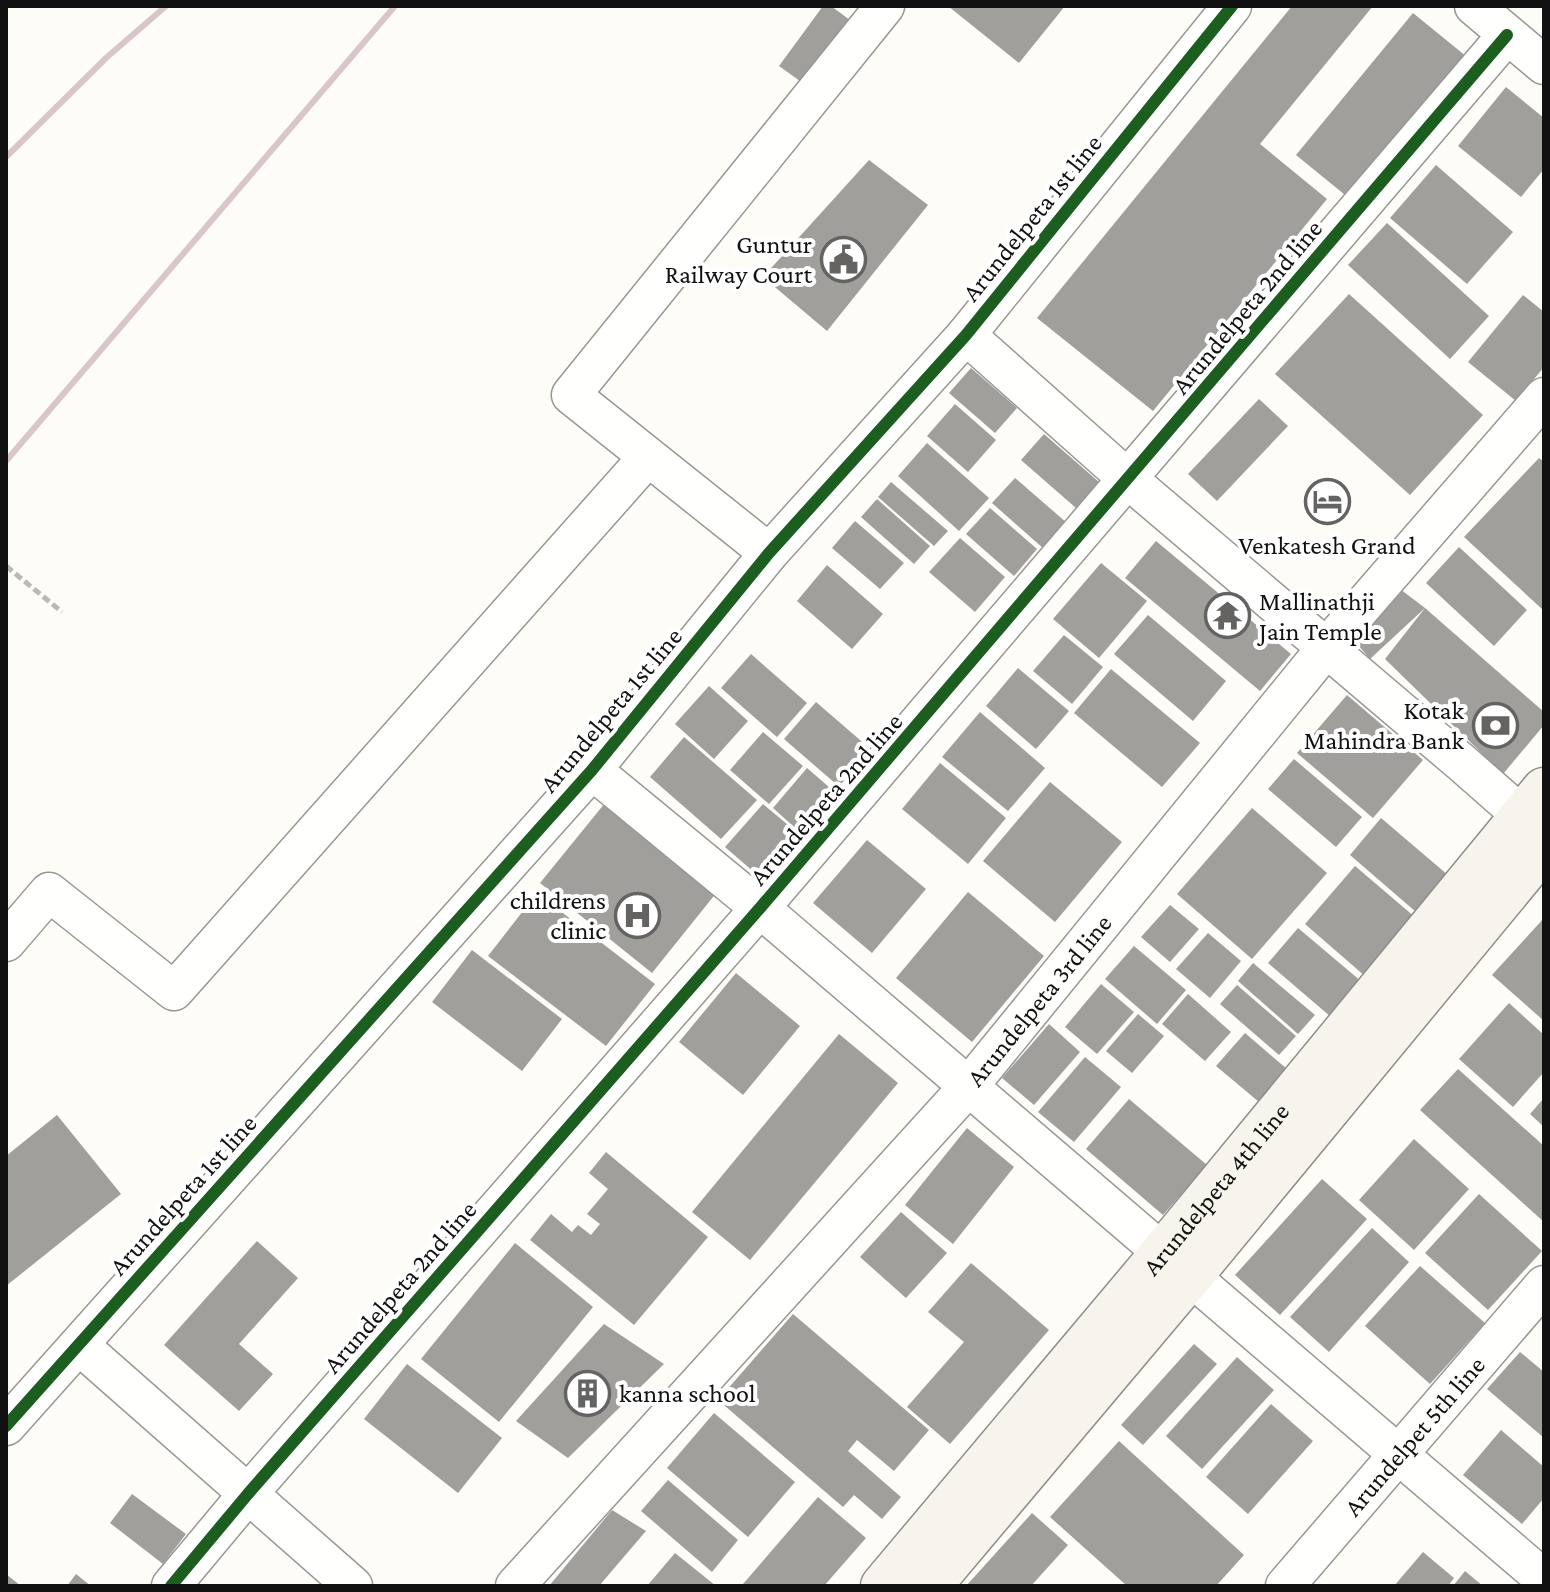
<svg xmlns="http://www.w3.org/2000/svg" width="1550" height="1592" font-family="'Crimson Pro',serif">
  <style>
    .building { fill: #a19f9c }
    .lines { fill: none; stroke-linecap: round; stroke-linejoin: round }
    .street-casing { stroke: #979795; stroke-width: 41 }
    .secondary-casing { stroke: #8e8d8b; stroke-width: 47 }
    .path { stroke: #b9b9b8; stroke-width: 5; stroke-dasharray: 8 4; stroke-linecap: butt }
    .street { stroke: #fffffe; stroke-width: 38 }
    .secondary { stroke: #f6f4eb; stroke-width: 44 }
    .rail { stroke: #d9c6c7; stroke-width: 6 }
    .cycleway-casing { stroke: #fff; stroke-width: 17 }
    .cycleway { stroke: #1b5e20; stroke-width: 12 }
    .labels { text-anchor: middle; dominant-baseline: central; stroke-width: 8; stroke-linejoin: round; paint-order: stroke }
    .street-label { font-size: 26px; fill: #111; stroke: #fff }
    .poi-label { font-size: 26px; fill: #111; stroke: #fff; text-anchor: end }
  </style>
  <rect width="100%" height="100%" fill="#fdfcf7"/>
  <!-- building -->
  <path class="building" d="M823 6H831L858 26 811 89 779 66Z
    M948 6H1065L1019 63Z
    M1292 6H1373L1260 144 1327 199 1153 411 1037 318Z
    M1413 13 1467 57 1350 199 1296 155Z
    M1506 87 1544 118V169L1521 197 1458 146Z
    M869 160 928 205 827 331 763 277Z
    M1436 165 1513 232 1467 284 1390 218Z
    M1387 223 1489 316 1450 359 1348 265Z
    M1349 294 1483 415 1410 495 1275 374Z
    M1523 295 1544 312V367L1516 401 1468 362Z
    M971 368 1017 408 995 433 949 393Z
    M1259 399 1288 426 1217 501 1188 474Z
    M955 404 996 440 968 472 927 436Z
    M1044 434 1099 482 1076 508 1021 460Z
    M927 443 989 498 959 531 898 476Z
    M1539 458 1544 462V606L1542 609 1464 537Z
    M1015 478 1067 523 1044 549 992 503Z
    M891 482 948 531 934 546 878 497Z
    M877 499 930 546 914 564 861 517Z
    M990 508 1037 549 1014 576 966 534Z
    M855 521 904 563 880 589 832 548Z
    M960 538 1005 577 975 612 929 572Z
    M1156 541 1291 654 1260 691 1125 578Z
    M1459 547 1527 610 1494 646 1426 583Z
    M1101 563 1147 601 1099 658 1053 619Z
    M827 565 883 614 852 649 797 601Z
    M1396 586 1425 608 1370 659 1352 638Z
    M1425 608 1544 712V725L1503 774 1385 659Z
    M1148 615 1226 681 1193 721 1114 654Z
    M1064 635 1103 667 1072 704 1033 671Z
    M751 654 807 703 777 737 721 688Z
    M1018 668 1069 711 1036 749 986 706Z
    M1111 669 1200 743 1162 787 1074 713Z
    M709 686 748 721 714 759 675 724Z
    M1347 695 1423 760 1373 818 1297 753Z
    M816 702 875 753 843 790 784 739Z
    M980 712 1045 768 1008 811 942 757Z
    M763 732 803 766 769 804 730 770Z
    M684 737 757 800 721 839 650 777Z
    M1294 759 1362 817 1336 847 1268 789Z
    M940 763 1006 818 968 864 902 809Z
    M807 768 837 794 802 834 773 808Z
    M1050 782 1122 842 1055 922 983 861Z
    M605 803 717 892 652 973 540 883Z
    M763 804 800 835 762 879 725 847Z
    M1252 808 1327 873 1252 959 1177 894Z
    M1381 818 1455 881 1423 918 1350 855Z
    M867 840 926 889 872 953 813 903Z
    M1355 866 1416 918 1366 977 1305 924Z
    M968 892 1044 956 972 1042 896 978Z
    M537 893 655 984 606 1046 488 956Z
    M1170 905 1199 929 1170 962 1141 937Z
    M1544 918V1021L1492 975Z
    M1298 928 1362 982 1331 1017 1268 963Z
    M1208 933 1241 961 1210 998 1176 969Z
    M1134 946 1186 990 1157 1024 1105 979Z
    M472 950 562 1019 522 1071 432 1002Z
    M1253 963 1315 1015 1298 1034 1238 981Z
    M736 973 800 1026 743 1095 679 1042Z
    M1101 984 1134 1012 1097 1054 1065 1027Z
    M1237 985 1296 1036 1279 1055 1220 1004Z
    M1188 994 1231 1032 1205 1061 1162 1024Z
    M1509 1003 1544 1035V1072L1513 1107 1459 1059Z
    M1138 1014 1164 1036 1132 1073 1106 1051Z
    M1049 1024 1080 1052 1034 1105 1002 1078Z
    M1245 1033 1287 1069 1259 1102 1216 1066Z
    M839 1034 898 1083 750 1260 692 1212Z
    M1085 1057 1121 1087 1074 1142 1038 1112Z
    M1458 1069 1544 1146V1222L1420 1110Z
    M1544 1098V1127L1530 1114Z
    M1129 1099 1207 1165 1163 1215 1086 1149Z
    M57 1115 121 1194 6 1286V1156Z
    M967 1128 1014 1167 953 1244 905 1205Z
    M1414 1139 1469 1189 1414 1250 1359 1200Z
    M606 1152 708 1237 634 1325 530 1240 551 1214 572 1232 578 1225 591 1235 600 1224 587 1214 608 1189 589 1173Z
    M1322 1179 1367 1219 1280 1315 1235 1275Z
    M1479 1194 1542 1251 1488 1310 1425 1253Z
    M901 1212 947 1253 906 1298 860 1257Z
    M1372 1228 1409 1262 1329 1352 1290 1317Z
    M257 1241 298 1278 239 1344 273 1374 239 1411 164 1345Z
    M515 1243 593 1307 499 1422 421 1359Z
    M971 1263 1049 1330 950 1444 907 1407 964 1342 928 1312Z
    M1420 1266 1485 1323 1430 1384 1365 1326Z
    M793 1314 929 1430 894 1471 857 1440 848 1451 901 1497 882 1519 854 1495 843 1507 718 1400Z
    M604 1324 664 1364 568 1458 516 1421Z
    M1194 1344 1217 1364 1143 1445 1121 1425Z
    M1520 1352 1544 1372V1438L1487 1389Z
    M1237 1357 1274 1390 1202 1469 1166 1436Z
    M407 1364 502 1438 458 1493 364 1419Z
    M1271 1404 1313 1441 1248 1514 1206 1477Z
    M714 1413 795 1482 748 1537 667 1468Z
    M1501 1430 1544 1467V1498L1522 1524 1463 1475Z
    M1119 1441 1244 1555 1216 1586H1127L1050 1517Z
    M668 1480 738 1540 712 1572 641 1511Z
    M132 1494 186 1534 163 1564 110 1523Z
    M818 1497 866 1538 824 1586H746L743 1584Z
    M612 1510 646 1531 599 1586H549Z
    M1032 1513 1068 1545 1031 1586H966Z
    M1423 1552 1454 1578 1448 1586H1394Z
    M675 1553 716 1586H647Z
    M1465 1571 1483 1586H1453Z
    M6 1574 21 1586H6Z
    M76 1574 91 1586H67Z"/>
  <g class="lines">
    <defs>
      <g id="street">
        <path d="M1474 6 1544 65"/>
        <path d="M966 335 1129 480 1462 763 1544 835"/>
        <path d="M769 553 571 395 885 6"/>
        <path d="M592 770 760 908 1544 1579"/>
        <path d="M6 942 49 892 174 991 648 457"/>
        <path d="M79 1345 353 1586"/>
        <path d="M6 1426 592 770 769 553 966 335 1232 6"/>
        <path d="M171 1586 247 1495 760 908 1507 35"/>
        <path id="s1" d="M515 1586 968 1087 1327 647 1544 397"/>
        <path id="s2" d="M1285 1586 1544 1285"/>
      </g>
      <g id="secondary">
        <path id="s3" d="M883 1586 1163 1253 1544 790"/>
        <path d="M929 1586 1190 1276 1544 847"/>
      </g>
    </defs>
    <!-- street casing -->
    <use href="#street" class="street-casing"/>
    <!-- secondary casing -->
    <use href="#secondary" class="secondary-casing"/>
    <!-- path -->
    <path class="path" d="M6 566 62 612"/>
    <!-- street -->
    <use href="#street" class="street"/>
    <!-- secondary -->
    <use href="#secondary" class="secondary"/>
    <!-- rail -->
    <path class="rail" d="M6 157 106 58 166 6
      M6 461 395 6"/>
    <defs>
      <path id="cycleway" d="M6 1426 592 770 769 553 966 335 1232 6
        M171 1586 247 1495 760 908 1507 35"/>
    </defs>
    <!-- cycleway casing -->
    <use href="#cycleway" class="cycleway-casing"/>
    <!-- cycleway -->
    <use href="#cycleway" class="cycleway"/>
  </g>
  <!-- icons -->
  <defs>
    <symbol id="civic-ring" viewBox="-11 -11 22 22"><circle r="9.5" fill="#fff" stroke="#646362" stroke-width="1.5"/><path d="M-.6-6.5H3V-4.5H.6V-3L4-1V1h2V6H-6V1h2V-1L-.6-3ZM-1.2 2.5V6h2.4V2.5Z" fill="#646362"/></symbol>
    <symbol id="hotel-ring" viewBox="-11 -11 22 22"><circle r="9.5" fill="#fff" stroke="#646362" stroke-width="1.5"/><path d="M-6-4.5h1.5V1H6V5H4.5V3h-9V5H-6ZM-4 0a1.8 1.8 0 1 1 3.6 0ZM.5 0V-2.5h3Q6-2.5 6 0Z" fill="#646362"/></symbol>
    <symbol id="temple-ring" viewBox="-11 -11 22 22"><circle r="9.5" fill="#fff" stroke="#646362" stroke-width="1.5"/><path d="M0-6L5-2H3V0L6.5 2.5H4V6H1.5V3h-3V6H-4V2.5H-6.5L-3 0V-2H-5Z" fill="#646362"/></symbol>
    <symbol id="bank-ring" viewBox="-11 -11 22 22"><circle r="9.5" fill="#fff" stroke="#646362" stroke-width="1.5"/><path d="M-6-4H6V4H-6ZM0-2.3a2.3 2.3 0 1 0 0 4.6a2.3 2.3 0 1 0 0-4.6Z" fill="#646362"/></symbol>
    <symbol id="hospital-ring" viewBox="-11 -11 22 22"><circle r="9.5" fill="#fff" stroke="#646362" stroke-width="1.5"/><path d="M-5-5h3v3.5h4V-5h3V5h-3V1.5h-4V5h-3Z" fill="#646362"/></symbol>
    <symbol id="building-ring" viewBox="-11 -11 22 22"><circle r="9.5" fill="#fff" stroke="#646362" stroke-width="1.5"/><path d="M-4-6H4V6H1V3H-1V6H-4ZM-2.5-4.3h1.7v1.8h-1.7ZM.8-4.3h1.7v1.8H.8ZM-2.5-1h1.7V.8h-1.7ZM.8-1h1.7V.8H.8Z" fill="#646362"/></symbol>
  </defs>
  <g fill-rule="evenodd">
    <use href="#civic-ring" x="818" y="234" width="51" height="51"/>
    <use href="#hotel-ring" x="1302" y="476" width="51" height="51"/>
    <use href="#temple-ring" x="1202" y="590" width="51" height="51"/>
    <use href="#bank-ring" x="1470" y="700" width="51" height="51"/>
    <use href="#hospital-ring" x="612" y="890" width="51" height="51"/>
    <use href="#building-ring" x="562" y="1368" width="51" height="51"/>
  </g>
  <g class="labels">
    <!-- street labels -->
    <g class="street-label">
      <text transform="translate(1032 218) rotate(-51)">Arundelpeta 1st line</text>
      <text transform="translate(1247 307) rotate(-50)">Arundelpeta 2nd line</text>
      <text transform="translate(611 710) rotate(-50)">Arundelpeta 1st line</text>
      <text transform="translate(826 799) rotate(-49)">Arundelpeta 2nd line</text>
      <text stroke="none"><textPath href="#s1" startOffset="786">Arundelpeta 3rd line</textPath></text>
      <text stroke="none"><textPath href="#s3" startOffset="518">Arundelpeta 4th line</textPath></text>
      <text transform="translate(183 1195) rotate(-48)">Arundelpeta 1st line</text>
      <text transform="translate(400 1287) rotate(-49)">Arundelpeta 2nd line</text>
      <text stroke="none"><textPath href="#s2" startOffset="198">Arundelpet 5th line</textPath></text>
    </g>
    <!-- poi labels -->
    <g class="poi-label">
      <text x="812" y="244">Guntur<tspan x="812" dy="30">Railway Court</tspan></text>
      <text x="1327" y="545" text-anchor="middle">Venkatesh Grand</text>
      <text x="1259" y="601" text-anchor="start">Mallinathji<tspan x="1259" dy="30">Jain Temple</tspan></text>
      <text x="1464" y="710">Kotak<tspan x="1464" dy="30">Mahindra Bank</tspan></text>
      <text x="606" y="900">childrens<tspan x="606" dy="30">clinic</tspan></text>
      <text x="619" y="1393" text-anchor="start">kanna school</text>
    </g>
  </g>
  <!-- border -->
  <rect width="1550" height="1592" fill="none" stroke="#111111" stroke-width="16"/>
</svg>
